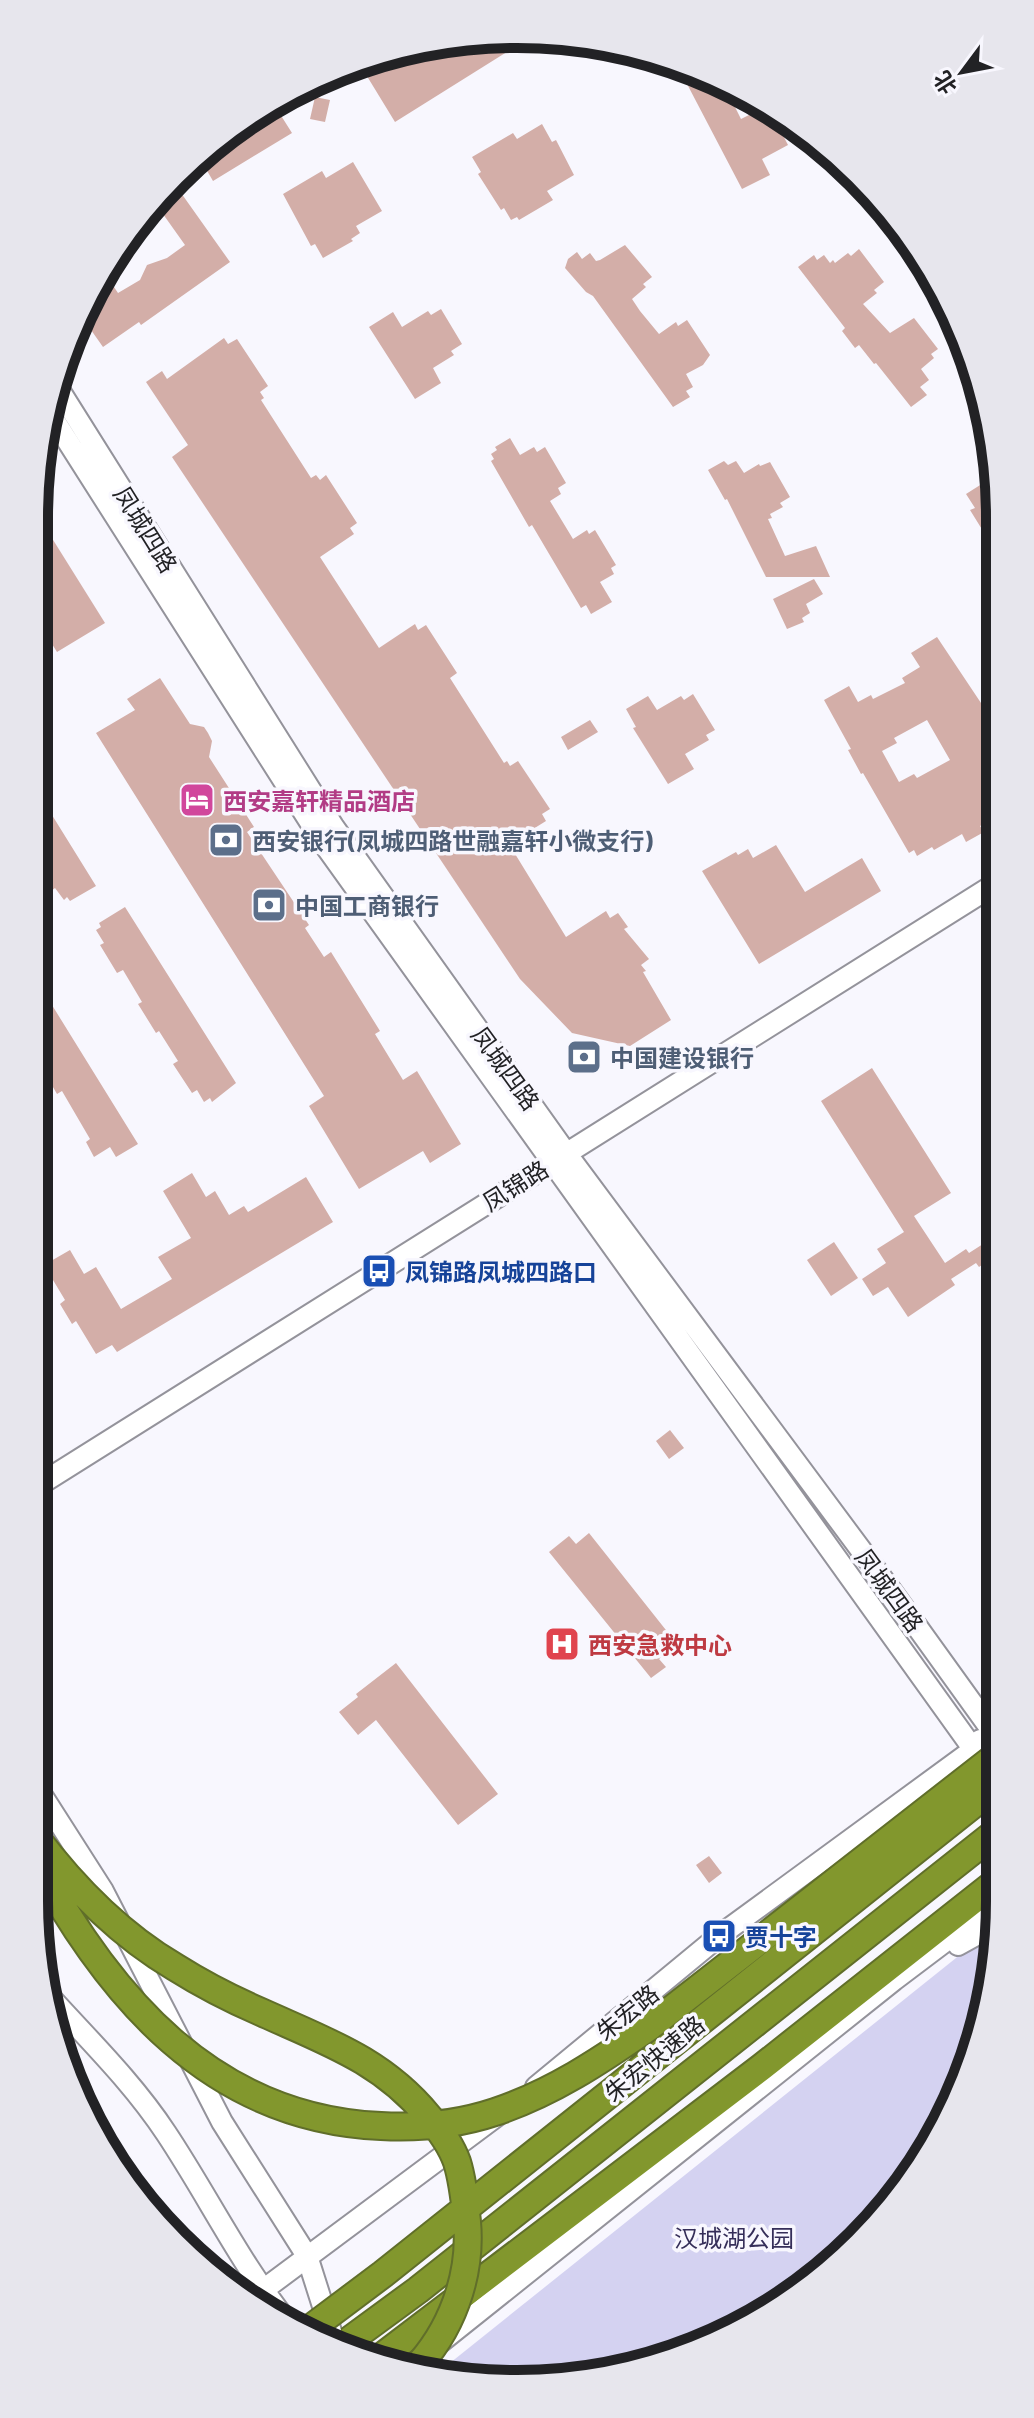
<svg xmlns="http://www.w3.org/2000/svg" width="1034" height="2418" font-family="Barlow,'Noto Sans SC',sans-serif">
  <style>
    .green { fill: #d4d2f1 }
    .building { fill: #d3aea8; fill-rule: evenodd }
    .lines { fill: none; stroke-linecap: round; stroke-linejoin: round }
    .secondary-casing { stroke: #94939b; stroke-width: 24 }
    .highway-casing { stroke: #606e2a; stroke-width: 30 }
    .secondary { stroke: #fff; stroke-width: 20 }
    .highway { stroke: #82972d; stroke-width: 26 }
    .highway-bridge-casing { stroke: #606e2a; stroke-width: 30; stroke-linecap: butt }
    .highway-bridge { stroke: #82972d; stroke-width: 26 }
    .labels { text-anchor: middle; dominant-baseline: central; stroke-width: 7; stroke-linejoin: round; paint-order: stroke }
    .street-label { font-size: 24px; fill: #222225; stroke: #f8f7fe }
    .hotel-label { font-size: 24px; font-weight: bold; fill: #b23c85; stroke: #f8f7fe; text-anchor: start }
    .service-label { font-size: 24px; font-weight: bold; fill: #4e5e75; stroke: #f8f7fe; text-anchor: start }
    .transit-label { font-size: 24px; font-weight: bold; fill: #164399; stroke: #f8f7fe; text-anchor: start }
    .health-label { font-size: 24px; font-weight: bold; fill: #be3a42; stroke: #f8f7fe; text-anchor: start }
    .park-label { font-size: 24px; fill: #352e59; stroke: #f8f7fe }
    .rim { fill: none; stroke: #222225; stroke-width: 10 }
  </style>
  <rect width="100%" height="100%" fill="#f8f7fe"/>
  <!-- green -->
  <path class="green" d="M996 1926 974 2057 880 2219 758 2320 611 2375H435Z"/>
  <!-- building -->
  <path class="building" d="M486 35 526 40 395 122 362 68Z
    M675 61 717 83 722 94 727 91 741 119 763 108 771 112 788 145 762 159 770 175 742 189Z
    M315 97 330 100 325 122 310 119Z
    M280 114 292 133 213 181 202 162Z
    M542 124 552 142 556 140 574 175 547 191 553 200 519 220 517 217 511 220 504 208 501 210 478 174 481 172 472 157 513 133 517 139Z
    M353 162 382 211 356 226 360 233 351 239 353 241 323 258 315 244 311 246 283 194 322 171 326 178Z
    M174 183 230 262 141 325 139 322 103 347 84 320 108 278 118 293 140 280 147 265 167 258 185 245 153 200Z
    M625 245 652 277 643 284 646 287 632 299 640 311 659 334 676 322 678 326 687 320 710 355 703 365 686 374 693 387 686 391 690 397 673 407 593 296 586 292 565 268 568 259 577 252 582 259 590 253 596 261 600 260Z
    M859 249 884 282 874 290 877 293 863 304 890 333 914 318 938 349 931 354 934 358 921 369 929 380 920 387 927 395 911 407 876 363 874 364 859 345 855 348 842 331 845 328 798 267 814 255 817 260 824 255 830 263 833 260 835 263 848 253 851 256Z
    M441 309 462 344 451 351 454 355 433 368 441 383 415 399 369 327 393 312 402 327 428 311 431 315Z
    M224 338 228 344 237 339 268 386 260 392 264 398 261 400 311 478 316 475 320 480 326 475 357 523 350 528 354 534 320 557 379 648 415 624 418 630 426 625 457 673 450 678 504 763 507 761 510 766 518 761 550 809 542 814 546 821 509 844 566 937 606 911 610 918 618 913 628 927 624 929 649 959 641 965 646 971 643 972 671 1020 630 1046 572 1033 520 979 172 457 188 445 146 382 162 371 167 379Z
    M510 438 520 455 534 447 537 452 545 447 566 483 558 488 561 494 550 501 573 539 587 530 589 534 595 530 616 565 611 568 614 574 600 582 612 602 591 614 586 605 581 608 532 525 529 527 491 461 494 459 491 454 497 450 495 447Z
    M724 461 728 465 736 461 744 473 759 464 760 466 770 462 790 497 780 503 783 507 770 514 772 518 768 519 785 556 816 546 830 577H766L727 499 725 500 708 470Z
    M996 475V552L970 510 975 508 966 494Z
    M35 511 105 623 57 652 34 615Z
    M814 579 823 594 806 604 810 613 802 618 804 622 787 629 773 599Z
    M937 637 997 727V816L980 826 984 832 966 842 962 834 934 850 932 847 917 856 914 850 909 853 863 773 861 774 848 750 851 749 824 700 849 686 858 702 871 695 873 699 905 683 902 678 920 667 911 653ZM927 720 950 760 917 778 914 774 899 782 882 751 897 743 894 738Z
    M160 678 190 724 204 727 208 733 212 741 209 757 254 827 247 832 309 925 305 928 324 957 331 952 380 1031 375 1034 403 1080 417 1071 461 1144 430 1163 423 1151 359 1189 309 1106 324 1096 96 733 135 710 127 699Z
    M693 694 715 730 706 735 709 740 685 754 694 769 668 784 633 728 636 727 626 709 648 696 657 710 681 696 684 700Z
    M590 720 598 732 568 750 561 737Z
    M34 786 96 886 70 901 67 897 64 900 55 888 51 891 40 873 34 876Z
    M776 845 805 892 862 858 881 891 759 964 702 871 736 852 738 855 748 849 753 858Z
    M125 907 236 1083 212 1102 210 1098 204 1102 197 1090 192 1093 173 1064 178 1061 159 1031 156 1033 138 1004 142 1002 123 970 117 973 100 945 104 943 96 930 101 927 99 923Z
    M34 976 138 1144 116 1157 110 1147 94 1157 86 1142 90 1139 62 1091 57 1094 42 1068 46 1066 34 1045Z
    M872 1068 951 1193 914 1216 945 1263 966 1249 969 1253 983 1244 992 1258 979 1267 976 1263 951 1279 955 1285 908 1317 888 1287 873 1296 862 1279 886 1263 877 1249 904 1232 821 1101Z
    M192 1173 206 1197 215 1191 229 1215 244 1206 248 1212 306 1177 333 1222 117 1352 112 1345 96 1354 76 1321 72 1324 60 1304 65 1300 44 1265 70 1250 84 1274 96 1267 121 1309 172 1279 158 1257 191 1238 163 1191Z
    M834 1242 858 1278 831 1296 807 1260Z
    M670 1430 684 1448 669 1459 656 1441Z
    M589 1533 677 1644 659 1659 666 1667 651 1678 549 1552 569 1536 576 1544Z
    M396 1663 498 1794 458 1825 376 1720 358 1735 339 1712 358 1697 356 1694Z
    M709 1856 722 1873 709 1883 696 1865Z"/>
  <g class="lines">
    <defs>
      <path id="secondary" d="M56 385 333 826 566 1153 887 1585 1000 1742
        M51 415 324 844 992 1775
        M34 1488 997 883
        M34 1783 103 1891 222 2122 307 2256 334 2341
        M958 1945 996 1924
        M50 1997C90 2041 133 2083 166 2133 208 2196 241 2265 289 2324
        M536 2087 719 1936 973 1750 980 1740
        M251 2299 498 2115
        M438 2344 894 1980 1000 1900"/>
      <path id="highway" d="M343 2345 418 2290 1000 1829
        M380 2358 762 2067 1000 1879"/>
    </defs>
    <!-- secondary casing -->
    <use href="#secondary" class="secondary-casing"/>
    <!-- highway casing -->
    <use href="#highway" class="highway-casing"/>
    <!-- secondary -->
    <use href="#secondary" class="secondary"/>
    <!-- highway -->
    <use href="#highway" class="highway"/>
    <defs>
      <path id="highway-bridge" d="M34 1835C73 1887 119 1934 175 1967 202 1984 231 1999 261 2012 325 2041 382 2060 428 2116 440 2130 451 2145 457 2162 463 2181 465 2202 467 2222 472 2276 451 2332 413 2371
        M34 1857C108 1996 212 2119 381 2126 419 2128 459 2124 495 2112 552 2093 600 2061 649 2027L1000 1753
        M307 2331 383 2274 1000 1783"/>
    </defs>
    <!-- highway-bridge casing -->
    <use href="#highway-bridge" class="highway-bridge-casing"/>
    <!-- highway-bridge -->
    <use href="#highway-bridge" class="highway-bridge"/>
  </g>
  <!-- icons -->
  <defs>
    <symbol id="hotel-square" viewBox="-11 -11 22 22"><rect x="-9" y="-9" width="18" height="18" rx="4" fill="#d1479c" stroke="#f8f7fe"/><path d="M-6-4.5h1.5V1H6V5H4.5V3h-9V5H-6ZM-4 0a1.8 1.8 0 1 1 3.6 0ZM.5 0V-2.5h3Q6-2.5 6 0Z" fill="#fff"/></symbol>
    <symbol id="bank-square" viewBox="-11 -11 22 22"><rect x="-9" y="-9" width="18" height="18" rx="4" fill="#5c6f8a" stroke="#f8f7fe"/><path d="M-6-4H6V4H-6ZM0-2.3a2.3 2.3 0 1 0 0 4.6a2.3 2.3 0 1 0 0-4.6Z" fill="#fff"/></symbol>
    <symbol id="bus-square" viewBox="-11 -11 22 22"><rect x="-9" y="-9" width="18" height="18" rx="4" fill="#1a4fb4" stroke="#f8f7fe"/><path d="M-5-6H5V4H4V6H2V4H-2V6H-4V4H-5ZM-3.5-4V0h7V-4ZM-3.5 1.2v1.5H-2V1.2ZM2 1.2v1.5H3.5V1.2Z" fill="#fff"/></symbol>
    <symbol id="hospital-square" viewBox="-11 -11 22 22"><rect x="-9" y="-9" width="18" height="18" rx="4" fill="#e0444e" stroke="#f8f7fe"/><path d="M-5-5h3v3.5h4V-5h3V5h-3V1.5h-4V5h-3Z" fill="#fff"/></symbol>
  </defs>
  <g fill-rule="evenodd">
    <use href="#hotel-square" x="177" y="780" width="40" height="40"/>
    <use href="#bank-square" x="206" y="820" width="40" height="40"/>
    <use href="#bank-square" x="249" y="885" width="40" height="40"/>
    <use href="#bank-square" x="564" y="1037" width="40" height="40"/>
    <use href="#bus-square" x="359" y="1251" width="40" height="40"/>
    <use href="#hospital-square" x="542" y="1624" width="40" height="40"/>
    <use href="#bus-square" x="699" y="1916" width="40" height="40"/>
  </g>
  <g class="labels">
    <!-- street labels -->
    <g class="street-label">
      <text transform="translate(146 529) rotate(58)">凤城四路</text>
      <text transform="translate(506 1068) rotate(54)">凤城四路</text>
      <text transform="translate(515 1185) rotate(-32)">凤锦路</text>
      <text transform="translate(890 1590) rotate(54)">凤城四路</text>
      <text transform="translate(627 2012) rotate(-39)">朱宏路</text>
      <text transform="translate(654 2058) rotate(-39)">朱宏快速路</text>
    </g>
    <!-- hotel labels -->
    <g class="hotel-label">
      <text x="223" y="800">西安嘉轩精品酒店</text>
    </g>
    <!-- service labels -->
    <g class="service-label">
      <text x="252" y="840">西安银行(凤城四路世融嘉轩小微支行)</text>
      <text x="295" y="905">中国工商银行</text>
      <text x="610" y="1057">中国建设银行</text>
    </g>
    <!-- transit labels -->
    <g class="transit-label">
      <text x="405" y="1271">凤锦路凤城四路口</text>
      <text x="745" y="1936">贾十字</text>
    </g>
    <!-- health labels -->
    <g class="health-label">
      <text x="588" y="1644">西安急救中心</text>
    </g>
    <!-- park labels -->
    <g class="park-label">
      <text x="734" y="2237">汉城湖公园</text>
    </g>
  </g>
  <!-- crop -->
  <path d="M0 0H1034V2418H0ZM517 48H517A469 469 0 0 1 986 517V1901A469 469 0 0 1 517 2370H517A469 469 0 0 1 48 1901V517A469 469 0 0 1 517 48Z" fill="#e7e6ed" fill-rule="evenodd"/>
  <path class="rim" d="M517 48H517A469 469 0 0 1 986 517V1901A469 469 0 0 1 517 2370H517A469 469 0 0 1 48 1901V517A469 469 0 0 1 517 48Z"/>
  <!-- north arrow -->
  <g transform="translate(962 72) rotate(238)" stroke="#f8f7fe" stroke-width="6" paint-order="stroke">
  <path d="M0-6L14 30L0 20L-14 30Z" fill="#222225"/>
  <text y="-12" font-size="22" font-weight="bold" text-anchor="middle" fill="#222225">北</text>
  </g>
</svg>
